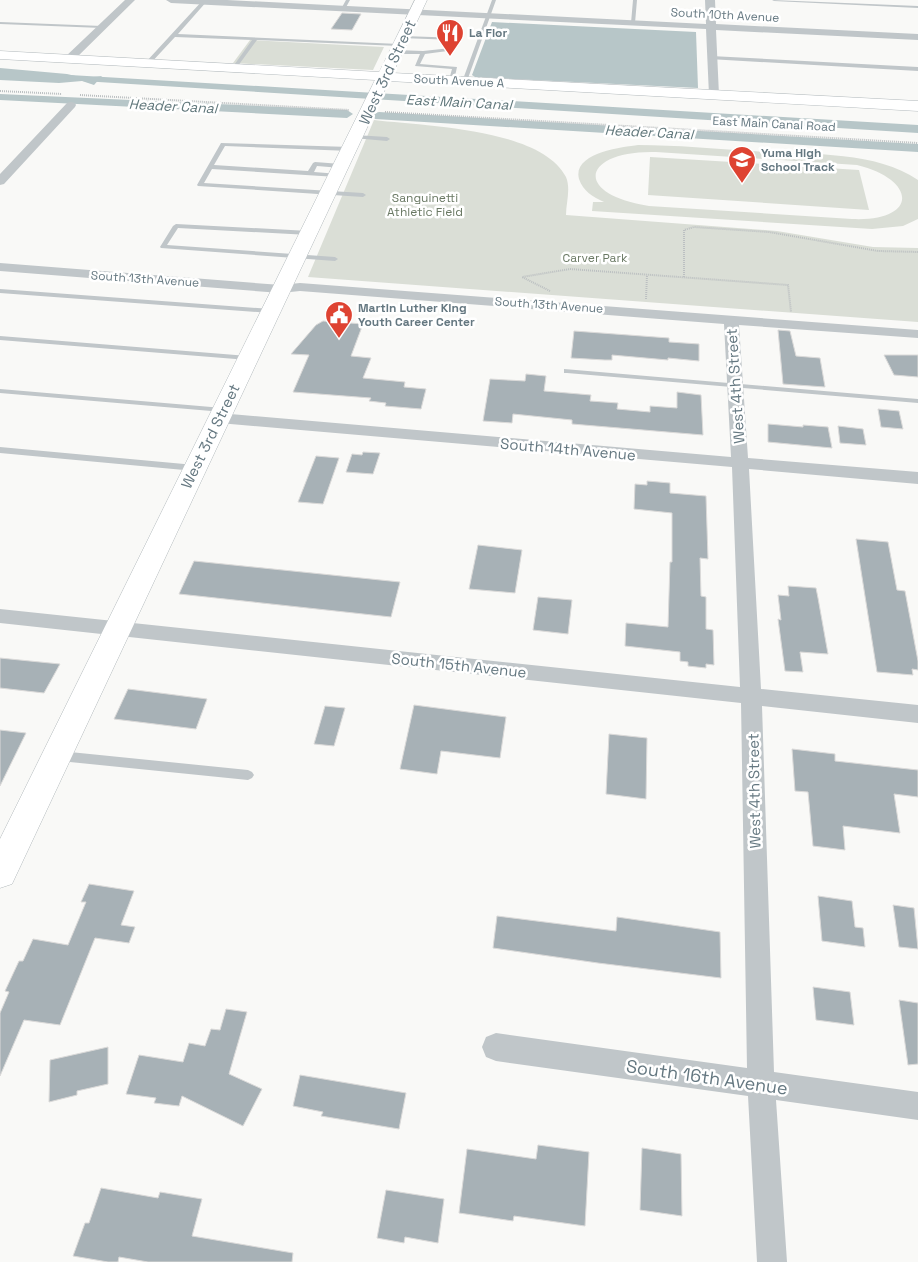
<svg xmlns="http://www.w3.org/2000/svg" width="918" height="1262" font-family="'Space Grotesk',sans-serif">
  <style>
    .green { fill: #daded6; fill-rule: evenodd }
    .water { fill: #b7c6c8 }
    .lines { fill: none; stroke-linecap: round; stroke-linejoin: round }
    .canal { fill: #b7c6c8; fill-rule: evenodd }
    .building { fill: #a7b1b6; stroke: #dbdad9 }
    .secondary-casing { stroke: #b3babd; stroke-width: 1 }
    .path { stroke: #bbbfc1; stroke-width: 2; stroke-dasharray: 1 1; stroke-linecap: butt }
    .lane { fill: #c0c6c9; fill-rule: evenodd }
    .street { fill: #c0c6c9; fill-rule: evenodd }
    .secondary { fill: #fff; fill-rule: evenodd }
    .labels { text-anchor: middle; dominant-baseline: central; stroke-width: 5; stroke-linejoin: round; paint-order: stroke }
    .far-street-label { font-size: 12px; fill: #657881; stroke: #fff }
    .far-poi-label { font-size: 12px; font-weight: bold; fill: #657881; stroke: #fff; text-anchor: start }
    .far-park-label { font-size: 12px; fill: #6a7964; stroke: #fff }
    .far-water-label { font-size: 14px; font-style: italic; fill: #60777b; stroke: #fff }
    .street-label { font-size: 15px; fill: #657881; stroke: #fff }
    .near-street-label { font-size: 18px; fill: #657881; stroke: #fff }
  </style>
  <rect width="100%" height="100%" fill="#f9f9f7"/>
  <!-- green -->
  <path class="green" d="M250 40 384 47 373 70 233 63Z
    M374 120C423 126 541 128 566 177 571 189 566 203 566 215L777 231 873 247 918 248V322L308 277Z
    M638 145C677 145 715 149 753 151 805 155 874 150 918 180V219L903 226 872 229 592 211 593 202H604C593 197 583 191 579 179 572 153 622 147 638 145ZM656 152 857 165C918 180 918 222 852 219L649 206C571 194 583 150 656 152Z
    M650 157 859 170 869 210 648 195Z"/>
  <!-- water -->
  <path class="water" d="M492 22 696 32 698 88 475 77 472 75Z
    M0 68 67 74 84 78 102 76 94 85 82 81 59 83 0 80Z"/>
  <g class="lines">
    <!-- canal -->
    <path class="canal" d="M70 75 918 125V133L66 80 64 78Z
      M0 94 347 110 353 114 347 118 0 100Z
      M379 112 918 144V152L375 119 373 116 375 113Z"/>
  </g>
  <!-- building -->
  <path class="building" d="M342 13 361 14 352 30 331 29Z
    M323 321 363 324 351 356 371 358 363 378 405 382 404 387 426 389 421 409 385 406 386 403 369 401 371 398 293 392 309 355 291 354 316 325Z
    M778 330 790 331 796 356 820 358 825 387 783 384Z
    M574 331 669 338V342L699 344V361L668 358V360L612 355V360H605L571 358Z
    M884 355H918V377L894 375Z
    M526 374 546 376 544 391 591 395 590 401 618 403 617 409 650 412V406L677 408V392L701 395 703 435 572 424V420L513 414 512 423 483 421 490 379 525 381Z
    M878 409 899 411 903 429 881 427Z
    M768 424 803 427V425L828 427 832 448 768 442Z
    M838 426 863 429 866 445 840 443Z
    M363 452 380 453 373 474 346 472 352 454 362 455Z
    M316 456 339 458 323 504 298 502Z
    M647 481 670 483V493L706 496 708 559 700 558 701 596 706 597V629L713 630 714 665 706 664V668L688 666V662L680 661V652L625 646 626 623 668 627 670 562H672V513L634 509 635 484 647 485Z
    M856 539 888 542 897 590 905 591 918 661V670L912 669 913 675 877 672Z
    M478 545 522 550 515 593 469 589Z
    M194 561 400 582 391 617 179 594Z
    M788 586 816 588 818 598 828 654 800 652 803 672 785 671 778 619 781 620 778 595 789 596Z
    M538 597 572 600 568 634 533 630Z
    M0 658 60 664 44 693 0 688Z
    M128 689 207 699 196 729 114 719Z
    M414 705 506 717 500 758 441 751 437 774 400 769Z
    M325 706 345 708 334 746 314 744Z
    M0 730 26 733 0 786Z
    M609 734 647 738 646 799 606 794Z
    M792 749 835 754V761L918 770V797L894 794 900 833 843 826 845 850 813 846 808 792 795 791Z
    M89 884 134 891 121 925 135 927 129 943 95 938 60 1025 24 1020 0 1076V1013L9 992 5 991 19 961H23L33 939 68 945 86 902H81Z
    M818 896 852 901 855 927 863 928 865 947 822 941Z
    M893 905 914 908 918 949 899 947Z
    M497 916 616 931 617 917 720 932 721 978 598 963 493 948Z
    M813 987 850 992 854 1025 816 1020Z
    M899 1000 918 1003V1064L908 1065Z
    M226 1009 247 1012 229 1074 262 1089 243 1126 182 1096 179 1106 154 1103 156 1098 126 1094 139 1055 183 1062 189 1043 205 1046 211 1029 220 1030Z
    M108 1047V1084L77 1091V1095L49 1102 50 1060Z
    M300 1075 406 1093 399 1129 321 1116 323 1112 293 1106Z
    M538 1145 589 1152 585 1226 514 1216 513 1221 459 1213 467 1149 536 1159Z
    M642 1148 681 1154 682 1216 640 1210Z
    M101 1188 158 1198 160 1192 202 1199 192 1236 293 1253 292 1262H148L119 1257 118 1262H108L73 1256 85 1223H89Z
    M386 1190 444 1199 438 1243 405 1237 404 1243 377 1238Z"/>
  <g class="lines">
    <defs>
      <path id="secondary" d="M415 0H427L393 73 918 101V111L389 81 12 884 0 888V839L375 80 0 59V51L379 72Z"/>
    </defs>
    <!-- secondary casing -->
    <use href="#secondary" class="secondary-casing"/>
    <!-- path -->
    <path class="path" d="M0 91 62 94
      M80 95 349 110
      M385 112 918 143
      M684 277V230L694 227 769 232 878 251 918 252
      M550 291 522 277 570 269 788 285 791 312
      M646 299 647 275"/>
    <!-- lane -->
    <path class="lane" d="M203 0H208L178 34 399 44 401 45 399 46 257 40 235 70 232 68 252 40 175 37 149 65H145V63Z
      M346 0H350L345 9H341Z
      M492 0H496L467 81 462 82Z
      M633 0H637L635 23 633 24 631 23Z
      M772 0 918 6V8L774 1Z
      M0 22 102 26 104 27 102 28 0 24Z
      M403 36 460 38 455 50 425 54 420 64 457 67 454 81 449 80 452 69 415 66 420 54H396L393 52 396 50 423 51 451 48 455 40 401 38Z
      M711 56 918 67V71L709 59Z
      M355 135 387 137 390 139 387 141 353 138 352 137Z
      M221 143 350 147 353 149 350 151 225 146 214 165 308 171 313 163 315 162 341 164 344 166 341 168 317 166 314 172 339 174V176L337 177 212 169 204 183 363 193 366 195 363 197 198 186 197 185Z
      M176 224 309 231 312 233 309 235 178 228 167 245 335 257 338 259 335 261 161 248 160 247 173 226Z
      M0 289 271 309 275 311 271 313 0 293Z
      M0 336 248 356 252 358 248 360 0 340Z
      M564 369 918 399V403L567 373H564Z
      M0 389 223 408 227 410 223 412 0 393Z
      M0 447 195 465 199 468 195 471 0 453Z
      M60 751 248 770 252 772 254 775 252 778 248 780 60 761 56 759 54 756 56 753Z"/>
    <!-- street -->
    <path class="street" d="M125 0H135L72 62H64V58Z
      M166 0H227L706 24 705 0H715L716 24 918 34V40L716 30 719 95 714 98 709 95 706 29 171 3Z
      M71 102 75 103 76 105 75 107 4 184 0 185V174L67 103Z
      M0 263 281 285 300 283 918 330V338L739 325 748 458 918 472V484L749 469 761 689 918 705V723L762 706 774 1072 918 1092V1120L776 1100 787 1262H757L748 1096 496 1061 486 1057 482 1047 486 1037 496 1033 747 1068 741 703 0 623V609L740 687 732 467 219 423 213 422 211 418 213 414 219 413 731 457 724 324 300 291 281 293 0 271Z"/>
    <!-- secondary -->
    <use href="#secondary" class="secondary"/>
  </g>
  <!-- icons -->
  <defs>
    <symbol id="restaurant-pin" viewBox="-11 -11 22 30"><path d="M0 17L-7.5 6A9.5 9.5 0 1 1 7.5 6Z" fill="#de4332" stroke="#fff"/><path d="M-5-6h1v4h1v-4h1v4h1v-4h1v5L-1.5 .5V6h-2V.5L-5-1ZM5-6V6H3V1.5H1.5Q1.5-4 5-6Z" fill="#fff"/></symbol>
    <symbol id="school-pin" viewBox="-11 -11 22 30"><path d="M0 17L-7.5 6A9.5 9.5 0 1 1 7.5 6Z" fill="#de4332" stroke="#fff"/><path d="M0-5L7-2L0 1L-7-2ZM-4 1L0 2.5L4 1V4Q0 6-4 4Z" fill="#fff"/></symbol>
    <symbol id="civic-pin" viewBox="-11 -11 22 30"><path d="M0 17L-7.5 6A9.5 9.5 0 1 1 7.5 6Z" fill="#de4332" stroke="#fff"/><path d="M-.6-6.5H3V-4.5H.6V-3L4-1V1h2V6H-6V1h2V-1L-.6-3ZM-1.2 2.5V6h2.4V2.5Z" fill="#fff"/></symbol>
  </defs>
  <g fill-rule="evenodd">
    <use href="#restaurant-pin" x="434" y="17" width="32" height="43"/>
    <use href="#school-pin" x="726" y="144" width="32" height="43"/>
    <use href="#civic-pin" x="323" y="299" width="32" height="43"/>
  </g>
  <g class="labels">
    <!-- far-street labels -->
    <g class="far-street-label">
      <text transform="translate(725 15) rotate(3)">South 10th Avenue</text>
      <text transform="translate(459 81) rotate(3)">South Avenue A</text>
      <text transform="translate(774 124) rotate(3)">East Main Canal Road</text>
      <text transform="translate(145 279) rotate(4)">South 13th Avenue</text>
      <text transform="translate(549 305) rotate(4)">South 13th Avenue</text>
    </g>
    <!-- far-poi labels -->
    <g class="far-poi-label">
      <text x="469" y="33">La Flor</text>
      <text x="761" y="153">Yuma High<tspan x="761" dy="14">School Track</tspan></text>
      <text x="358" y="308">Martin Luther King<tspan x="358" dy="14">Youth Career Center</tspan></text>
    </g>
    <!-- far-park labels -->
    <g class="far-park-label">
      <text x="425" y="198">Sanguinetti<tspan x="425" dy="14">Athletic Field</tspan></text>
      <text x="595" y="258">Carver Park</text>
    </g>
    <!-- far-water labels -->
    <g class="far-water-label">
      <text transform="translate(459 102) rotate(3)">East Main Canal</text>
      <text transform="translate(173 106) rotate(3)">Header Canal</text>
      <text transform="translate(649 132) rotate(3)">Header Canal</text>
    </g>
    <!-- street labels -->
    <g class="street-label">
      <text transform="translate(387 72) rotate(-65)">West 3rd Street</text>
      <text transform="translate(735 386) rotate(-94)">West 4th Street</text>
      <text transform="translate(210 436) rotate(-64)">West 3rd Street</text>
      <text transform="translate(568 449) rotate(5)">South 14th Avenue</text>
      <text transform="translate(459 665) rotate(6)">South 15th Avenue</text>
      <text transform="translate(754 791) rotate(-91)">West 4th Street</text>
    </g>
    <!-- near-street labels -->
    <g class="near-street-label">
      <text transform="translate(707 1077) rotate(8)">South 16th Avenue</text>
    </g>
  </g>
</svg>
